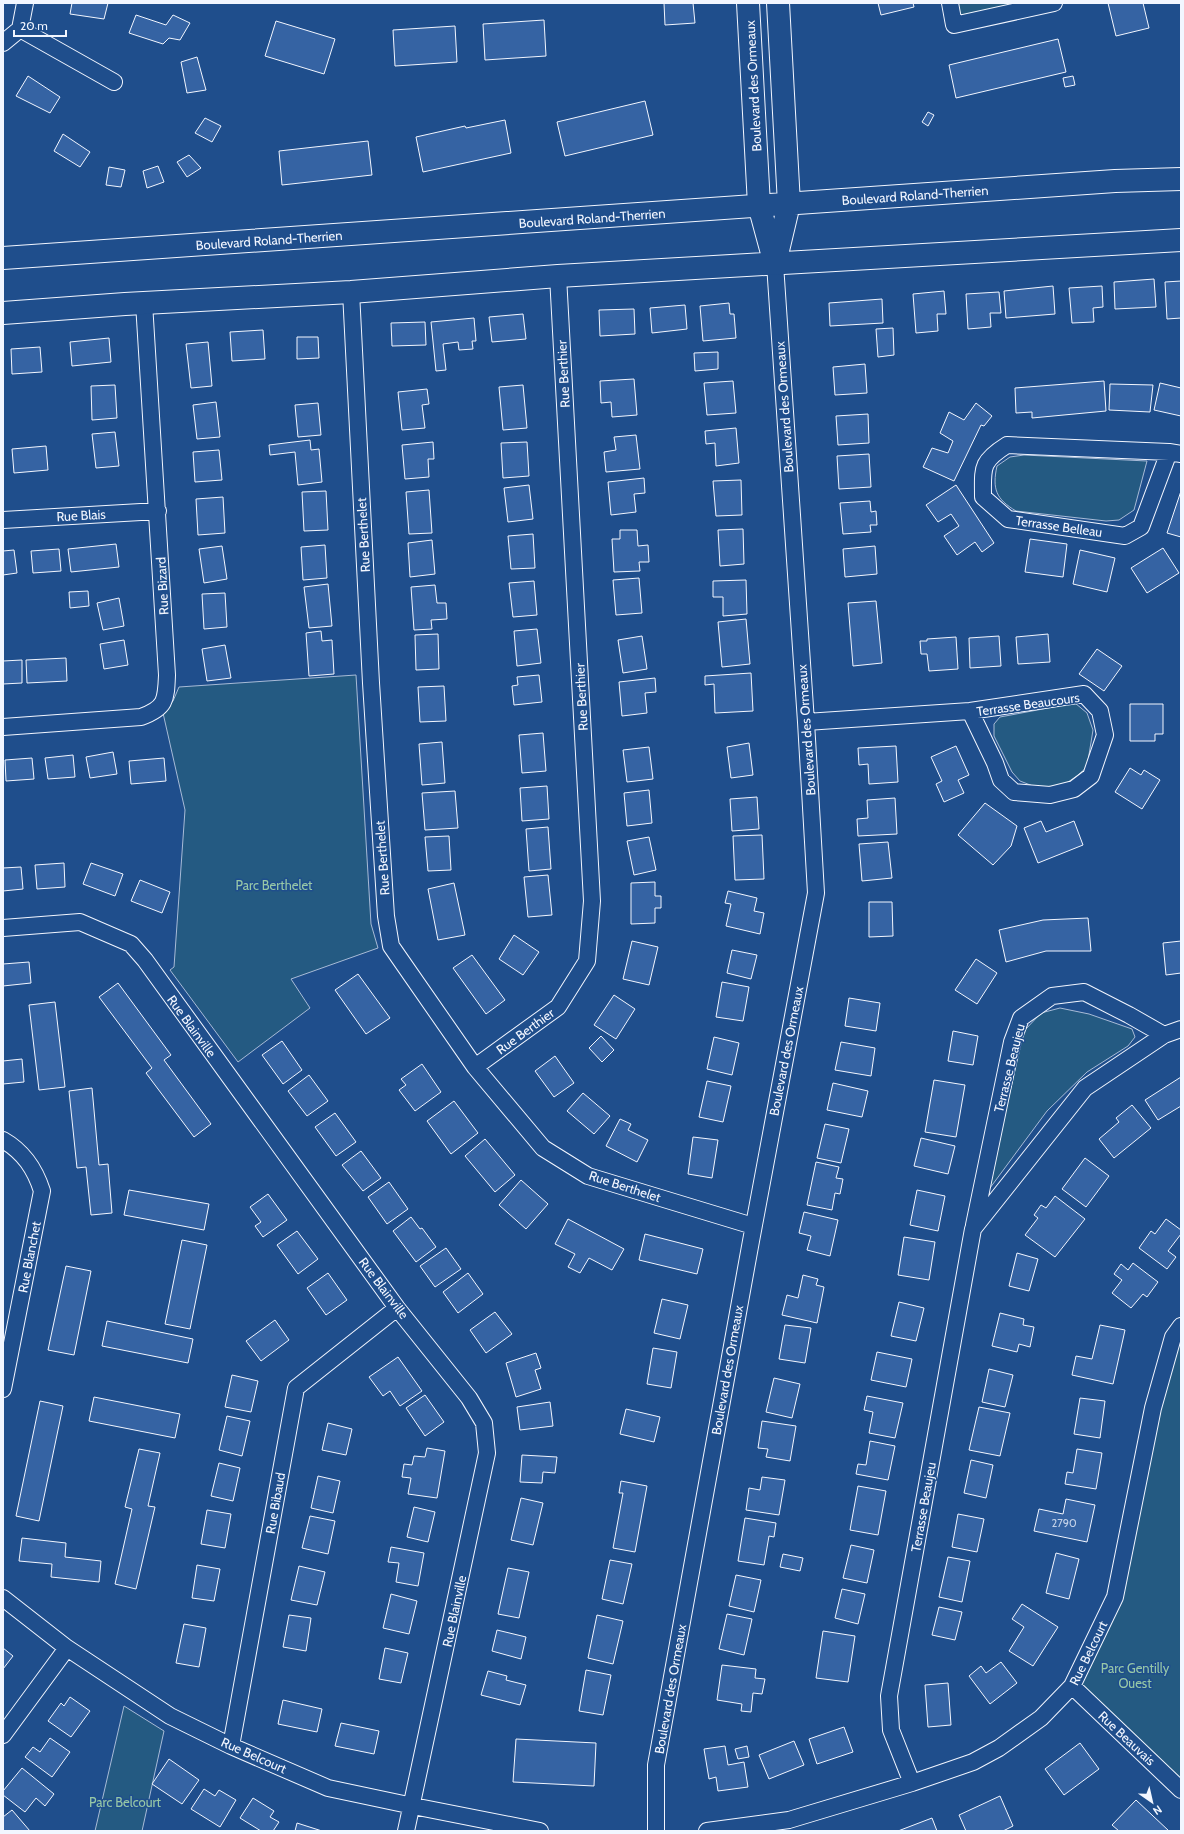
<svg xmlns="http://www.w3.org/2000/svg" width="1184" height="1834" font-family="Cabin,sans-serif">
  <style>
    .green { fill: #245a82; stroke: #a8bbd7 }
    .building { fill: #3563a3; stroke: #f2f6ff }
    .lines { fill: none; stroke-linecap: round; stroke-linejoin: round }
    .street-casing { stroke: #f2f6ff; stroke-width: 18 }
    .secondary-casing { stroke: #f2f6ff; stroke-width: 24 }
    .street { stroke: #1f4e8c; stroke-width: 16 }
    .secondary { stroke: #1f4e8c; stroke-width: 22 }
    .labels { text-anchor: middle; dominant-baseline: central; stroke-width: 3; stroke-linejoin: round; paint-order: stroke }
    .number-label { font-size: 11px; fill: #c3d1e8 }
    .street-label { font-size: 13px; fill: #f2f6ff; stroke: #1f4e8c }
    .park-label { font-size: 13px; fill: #97c8a6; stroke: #1f4e8c }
  </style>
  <rect width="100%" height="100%" fill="#1f4e8c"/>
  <!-- green -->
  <path class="green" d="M955 3H1031L958 19Z
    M1024 455 1147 461 1134 510 1119 520 1106 521 1016 511C996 499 992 489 997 466L1010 457Z
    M356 675 371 924 378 948 291 979 310 1008 238 1062 170 970 174 967 185 810 163 713 173 701 179 687Z
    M1075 703 1087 713 1093 730 1087 767 1077 776 1062 786 1038 788 1020 781 1012 772 994 736V724L1000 717Z
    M1060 1008 1089 1014 1132 1029 1135 1037 1128 1046 1087 1072 1047 1111 987 1192 1024 1031 1041 1013Z
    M1181 1331V1783L1078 1687 1117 1601 1155 1408Z
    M124 1706 164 1731 142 1831H95Z"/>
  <!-- building -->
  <path class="building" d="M72 3H108L104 19 70 14Z
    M664 3H693L695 23 665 25Z
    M878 3H913L914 7 881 15Z
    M1108 3H1143L1149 28 1116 36Z
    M136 15 166 25 173 15 190 23 180 40 169 38 163 44 129 33Z
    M544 20 546 56 485 60 483 24Z
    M276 21 335 39 324 74 265 56Z
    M455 26 457 62 395 66 393 30Z
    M1058 39 1066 72 956 98 949 65Z
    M197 57 206 90 187 93 181 62Z
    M28 76 60 97 50 113 16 96Z
    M1073 76 1075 85 1065 87 1063 78Z
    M645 101 653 135 565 156 557 122Z
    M928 112 934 115 928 126 922 122Z
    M205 118 221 126 212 142 195 133Z
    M505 120 511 153 423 172 416 137 465 126 466 128Z
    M63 134 90 152 80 167 54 151Z
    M368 141 372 175 282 185 279 151Z
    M189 155 201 168 187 177 177 162Z
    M158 166 164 182 147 188 143 171Z
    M109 167 125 170 121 187 106 185Z
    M1154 279 1156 307 1115 309 1114 282Z
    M1181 281V318L1167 319 1165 282Z
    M1053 286 1055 314 1006 318 1004 291Z
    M1102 286 1103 307 1093 308 1094 322 1072 323 1069 288Z
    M944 291 946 314H937L938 331 916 333 913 294Z
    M999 292 1001 313H990L991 327 968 329 966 294Z
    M882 299 883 323 830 326 829 303Z
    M729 303 730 314H734L736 338 703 341 700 306Z
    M685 305 687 329 652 333 650 308Z
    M634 309 635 334 600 336 599 310Z
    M523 314 526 339 492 342 489 317Z
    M474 318 476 341H472L473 349 459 350 458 342 443 344 446 370 436 371 431 322Z
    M425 322 426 345 392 346 391 323Z
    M893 328 894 355 878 357 876 329Z
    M263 330 265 359 232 361 230 332Z
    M297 337H318L319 358 297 359Z
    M109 338 111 362 72 366 70 342Z
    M208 342 212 386 191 388 186 344Z
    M40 347 42 372 12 374 11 349Z
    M718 352V369L695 371 694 353Z
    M865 364 867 393 835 395 833 367Z
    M634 379 637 415 612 417 611 402 601 403 600 381Z
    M733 381 736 413 707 415 704 383Z
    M1104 381 1106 411 1032 418V412L1016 413 1015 388Z
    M1160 383 1181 388V416L1154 410Z
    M1110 384 1153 385 1150 412 1109 410Z
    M115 385 117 418 92 420 91 386Z
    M523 385 527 428 503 430 499 387Z
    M427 389 429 404 422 405 425 428 402 430 398 392Z
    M216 402 220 437 197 439 193 405Z
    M318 403 321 435 298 437 295 405Z
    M976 403 992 416 984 426 981 425 954 481 923 467 932 448 948 453 953 441 940 433 949 412 964 420Z
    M868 414 869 443 838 445 836 416Z
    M736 428 739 463 716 466 715 443 706 444 705 431Z
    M115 432 119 466 96 468 92 434Z
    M636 435 640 469 606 472 604 452 616 450 614 437Z
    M310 440 311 450 319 449 322 482 298 485 295 452 270 455 269 445Z
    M433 442 434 459H428L429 477 405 479 402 445Z
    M527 442 529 476 503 478 501 443Z
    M46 446 48 470 14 473 12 449Z
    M219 450 222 480 195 482 193 452Z
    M869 454 871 487 839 489 837 456Z
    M644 478 645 493 634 494 636 512 611 515 608 482Z
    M741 480 742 515 716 516 713 481Z
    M529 485 533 519 508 522 504 488Z
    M956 485 994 543 982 552 975 542 957 555 944 536 959 526 951 514 938 522 926 505Z
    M429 490 432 533 409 534 406 492Z
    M326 491 328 530 304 531 302 492Z
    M1181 491V537L1167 533Z
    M223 497 225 533 198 535 196 499Z
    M870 501 871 512 876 511 877 525H870L871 532 843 534 840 503Z
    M743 529 744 564 720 566 718 530Z
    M620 530H637L638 546 648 545 649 562H639L640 571 614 572 612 539H620Z
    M533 534 535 568 511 569 508 536Z
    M1030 539 1067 544 1063 577 1025 572Z
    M432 540 435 574 410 577 408 543Z
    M116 544 119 567 71 572 68 549Z
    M325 545 327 578 303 580 301 547Z
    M222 546 227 579 204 583 199 549Z
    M875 546 877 574 845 577 843 549Z
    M1163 548 1179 573 1147 593 1131 568Z
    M59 549 61 571 33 573 31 551Z
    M14 550 17 573 3 575V551Z
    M1080 550 1115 558 1107 592 1073 584Z
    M639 578 642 613 616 615 613 580Z
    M746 580 747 614 723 616V597H713V581Z
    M534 581 537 615 513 617 509 583Z
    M328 584 332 626 309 628 304 587Z
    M435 585 437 603H446L447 619 431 620 432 629 414 630 411 587Z
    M88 591 89 606 70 608 69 592Z
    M225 593 227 627 204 629 202 594Z
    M119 598 124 626 103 630 97 603Z
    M876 601 882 663 853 666 848 603Z
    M746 619 750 664 722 667 718 622Z
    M537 629 541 663 517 666 514 631Z
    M321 631 322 641 332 640 334 674 309 676 306 633Z
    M438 634 439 669 416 670 415 635Z
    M1048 634 1050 662 1018 664 1016 637Z
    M642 636 647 669 623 673 618 640Z
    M999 636 1001 666 970 668 969 638Z
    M956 637 958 669 929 671 927 654H921L920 641H927V639Z
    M124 640 128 665 104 669 100 644Z
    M225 645 231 678 207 681 202 649Z
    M1097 649 1122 666 1104 691 1079 674Z
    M66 658 67 681 27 683 26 660Z
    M22 660V683L3 684V661Z
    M751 673 753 711 715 713 714 684 705 685V676Z
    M539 675 542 702 514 705 512 686 518 685 517 677Z
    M655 678 656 692 645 693 647 713 622 716 619 682Z
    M444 686 446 721 420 722 418 687Z
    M1130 704H1163V734H1155V741H1130Z
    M543 733 546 771 522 773 519 735Z
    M442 742 445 783 422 785 419 744Z
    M749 743 753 775 731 778 727 747Z
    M896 746 898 782 869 784 868 764 859 765 858 748Z
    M956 746 969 775 958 780 964 793 944 802 936 784 942 781 931 757Z
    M649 747 653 779 627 782 623 750Z
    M113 752 117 774 90 778 86 757Z
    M73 755 75 777 48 779 45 758Z
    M32 758 34 779 6 781 5 760Z
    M164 758 166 781 131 784 129 761Z
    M1130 768 1141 775 1144 770 1160 780 1142 809 1115 792Z
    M547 786 549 819 522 821 520 788Z
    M649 790 652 823 627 826 624 793Z
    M455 791 458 828 425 830 422 793Z
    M757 797 759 829 732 831 730 799Z
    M895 798 897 834 858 836 857 819 868 818 867 800Z
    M985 803 1017 826 1011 846 993 865 958 835Z
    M1041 821 1046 832 1074 821 1083 845 1038 863 1024 828Z
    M548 827 551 869 529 871 526 829Z
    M762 835 764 879 735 880 733 836Z
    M449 836 451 870 428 871 425 837Z
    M649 837 656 870 634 875 627 841Z
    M888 842 892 878 862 881 859 844Z
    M64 863 65 887 37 889 35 865Z
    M91 863 123 874 115 896 83 884Z
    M21 867 23 889 3 891V868Z
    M548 875 552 915 528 917 524 877Z
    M140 880 170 892 162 913 131 901Z
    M655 882V896H661V908H655V923L631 924V883Z
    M454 883 465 935 438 940 428 889Z
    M728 891 757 898 754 911 764 913 760 934 726 926 731 904 725 903Z
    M869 902H892L893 936 869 937Z
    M1088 918 1091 951H1046L1006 962 999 930 1043 920Z
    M514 935 539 952 523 975 499 959Z
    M632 941 658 947 649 985 623 979Z
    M1181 941V973L1166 975 1163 943Z
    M732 950 757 955 751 979 727 973Z
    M472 955 505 1000 486 1014 453 968Z
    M976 959 997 973 977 1004 955 990Z
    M29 962 31 983 3 986V964Z
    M358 974 390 1018 366 1034 335 990Z
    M722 982 749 987 743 1021 716 1017Z
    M118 983 171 1055 164 1060 211 1124 194 1137 146 1073 152 1068 99 997Z
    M614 995 635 1009 616 1039 594 1025Z
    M849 998 880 1003 876 1031 845 1026Z
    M55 1002 65 1087 39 1090 29 1005Z
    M953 1031 978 1036 973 1065 948 1061Z
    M601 1036 614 1050 602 1062 589 1048Z
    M714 1037 739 1043 732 1075 707 1069Z
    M282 1041 302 1070 283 1084 262 1055Z
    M841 1042 875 1048 871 1076 835 1070Z
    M555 1056 574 1083 554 1097 535 1071Z
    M22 1059 24 1082 3 1084V1061Z
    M422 1064 441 1092 415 1111 399 1090 406 1085 401 1079Z
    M309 1075 328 1101 307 1116 288 1091Z
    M1181 1077V1106L1158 1120 1145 1100Z
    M934 1080 965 1085 956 1137 925 1132Z
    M707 1081 731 1086 723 1122 699 1117Z
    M833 1083 868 1091 862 1117 827 1110Z
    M92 1088 99 1165 108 1164 112 1213 91 1215 86 1167 77 1168 69 1091Z
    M583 1093 610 1116 594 1134 567 1111Z
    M454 1101 478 1133 451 1154 427 1121Z
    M1132 1105 1151 1128 1114 1158 1099 1139 1119 1122 1116 1118Z
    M335 1113 356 1142 336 1156 315 1127Z
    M620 1119 631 1124 628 1130 648 1140 637 1162 606 1146Z
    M825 1124 849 1129 841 1163 817 1158Z
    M693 1137 718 1140 712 1178 688 1174Z
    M921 1138 955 1146 948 1174 914 1166Z
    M485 1139 515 1175 495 1192 465 1156Z
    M361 1151 381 1178 363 1191 342 1165Z
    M1085 1158 1109 1176 1086 1207 1062 1189Z
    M816 1162 839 1167 836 1178 843 1179 840 1194 835 1193 832 1210 807 1205Z
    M521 1180 548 1204 526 1229 499 1205Z
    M389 1182 408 1209 387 1224 368 1197Z
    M129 1190 209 1204 204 1230 124 1215Z
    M917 1190 945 1196 938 1231 910 1225Z
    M268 1194 287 1220 263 1237 255 1226 261 1222 250 1207Z
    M1055 1196 1085 1219 1055 1257 1025 1235 1038 1218 1034 1215 1041 1205 1046 1208Z
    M804 1212 838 1220 830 1256 807 1250 811 1236 799 1233Z
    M411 1217 420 1229 422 1228 436 1247 416 1262 393 1231Z
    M568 1219 624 1249 612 1270 589 1258 580 1273 568 1267 575 1254 555 1244Z
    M1166 1219 1181 1230V1234L1168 1251 1176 1257 1167 1269 1139 1248 1151 1231 1155 1234Z
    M297 1231 318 1259 298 1274 277 1245Z
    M645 1234 703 1249 697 1274 639 1260Z
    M904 1237 935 1242 929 1280 898 1275Z
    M182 1240 207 1245 190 1329 165 1324Z
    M446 1248 461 1269 435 1287 420 1266Z
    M1017 1253 1038 1259 1029 1291 1009 1286Z
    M1133 1263 1158 1282 1147 1297 1143 1294 1131 1308 1112 1293 1122 1280 1114 1274 1121 1264 1128 1270Z
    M66 1266 91 1271 74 1355 48 1350Z
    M328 1273 347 1300 326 1315 307 1288Z
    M468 1273 483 1294 458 1313 443 1292Z
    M803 1275 818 1279 816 1285 824 1287 817 1323 782 1315 787 1295 798 1298Z
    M662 1299 688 1305 680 1339 654 1333Z
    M899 1302 924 1308 916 1341 891 1336Z
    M495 1312 512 1334 486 1353 470 1330Z
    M1000 1313 1024 1319 1023 1325 1034 1327 1030 1347 1019 1344 1017 1352 992 1346Z
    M275 1320 289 1340 261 1361 246 1341Z
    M107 1321 193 1339 188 1363 102 1346Z
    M785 1325 811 1328 805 1363 779 1359Z
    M1100 1325 1125 1330 1113 1384 1072 1375 1076 1356 1092 1359Z
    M653 1348 677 1352 671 1388 647 1384Z
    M877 1352 912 1359 906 1387 871 1380Z
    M536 1353 541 1368 535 1370 541 1389 516 1397 506 1363Z
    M398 1357 422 1391 400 1406 390 1391 383 1396 369 1377Z
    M989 1369 1013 1375 1005 1407 982 1402Z
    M232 1375 258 1381 251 1412 225 1407Z
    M774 1378 800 1384 792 1418 766 1412Z
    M425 1395 444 1422 425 1436 406 1408Z
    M867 1396 903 1403 895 1438 869 1433 873 1412 864 1410Z
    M94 1397 180 1414 175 1438 89 1421Z
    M1080 1398 1105 1401 1100 1438 1074 1434Z
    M40 1401 63 1406 39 1521 16 1516Z
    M550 1402 553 1426 520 1430 517 1407Z
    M979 1407 1010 1413 1000 1456 969 1450Z
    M626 1409 660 1417 654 1442 620 1434Z
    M227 1416 250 1421 242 1456 219 1450Z
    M762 1421 796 1426 790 1461 766 1457 768 1449 758 1448Z
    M328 1423 352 1429 346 1455 322 1450Z
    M870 1441 895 1446 888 1480 856 1474 858 1464 866 1465Z
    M427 1448 445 1451 437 1498 408 1494 411 1478 402 1477 404 1464 412 1465 414 1456 425 1457Z
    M139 1449 160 1453 148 1506 155 1507 136 1589 115 1584 132 1509 125 1507Z
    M1077 1449 1102 1453 1096 1489 1065 1484 1067 1472 1073 1473Z
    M522 1455 557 1457 555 1473 543 1472 542 1483 520 1482Z
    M971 1460 993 1465 986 1498 964 1493Z
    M219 1463 240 1468 233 1501 211 1496Z
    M318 1476 340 1481 333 1513 311 1508Z
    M762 1477 785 1480 779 1515 746 1510 749 1488 760 1490Z
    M621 1481 647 1486 635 1552 613 1548 623 1493H619Z
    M858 1486 886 1491 878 1535 850 1530Z
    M521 1498 543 1503 533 1545 511 1540Z
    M1066 1499 1095 1505 1087 1542 1034 1531 1039 1509 1063 1514Z
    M414 1507 435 1512 428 1542 407 1537Z
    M207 1510 231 1514 225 1548 201 1544Z
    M958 1514 984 1519 977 1552 952 1547Z
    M310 1516 335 1521 328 1554 302 1548Z
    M745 1518 776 1523 774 1537 769 1536 764 1565 738 1561Z
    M22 1538 66 1543 65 1557 101 1561 99 1582 51 1577 52 1564 19 1561Z
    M851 1545 874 1550 867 1583 843 1578Z
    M391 1547 424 1553 418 1586 396 1582 399 1563 388 1562Z
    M1056 1553 1079 1559 1069 1599 1046 1593Z
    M783 1554 803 1558 800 1571 780 1567Z
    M948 1557 970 1561 962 1602 939 1597Z
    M610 1560 632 1564 623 1604 602 1599Z
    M197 1565 220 1569 214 1601 192 1598Z
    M299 1566 325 1572 317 1605 291 1600Z
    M508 1568 529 1572 519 1618 498 1614Z
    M736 1575 761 1580 754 1612 729 1606Z
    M842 1589 865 1594 858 1624 835 1618Z
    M391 1594 417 1601 409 1634 383 1628Z
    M1022 1604 1058 1627 1033 1666 1009 1651 1024 1627 1012 1619Z
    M939 1607 962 1612 955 1640 932 1635Z
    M727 1614 752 1619 744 1655 719 1649Z
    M289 1615 311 1618 306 1651 283 1647Z
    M597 1615 623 1621 613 1664 588 1658Z
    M184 1624 206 1628 199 1667 176 1663Z
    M497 1630 526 1637 521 1659 492 1651Z
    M823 1631 855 1636 848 1682 816 1678Z
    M3 1648 13 1656 3 1669Z
    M385 1648 408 1653 401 1683 379 1679Z
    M1001 1662 1017 1683 990 1704 969 1676 981 1666 986 1673Z
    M722 1665 756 1669 755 1678 765 1679 762 1694 753 1693 751 1712 741 1711 742 1704 717 1700Z
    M586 1670 611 1675 603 1715 579 1711Z
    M488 1671 507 1676 506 1680 526 1685 520 1705 481 1695Z
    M948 1683 951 1725 928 1727 925 1685Z
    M70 1697 90 1711 71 1737 48 1721 61 1703 64 1706Z
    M283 1700 322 1709 317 1732 278 1724Z
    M341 1723 379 1731 374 1754 335 1746Z
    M844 1727 853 1752 817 1764 809 1739Z
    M50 1738 70 1752 52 1777 25 1757 33 1747 40 1752Z
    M516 1739 596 1743 594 1786 513 1782Z
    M794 1741 804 1765 769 1779 759 1755Z
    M1080 1743 1099 1769 1064 1795 1045 1769Z
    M725 1746 728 1765 744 1762 748 1787 718 1791 716 1777 709 1779 704 1749Z
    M747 1746 749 1757 738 1759 735 1749Z
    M169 1759 199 1780 182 1804 152 1784Z
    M22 1768 54 1794 45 1806 36 1798 25 1812 3 1795V1791Z
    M204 1789 215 1796 219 1790 236 1800 220 1827 191 1809Z
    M1000 1796 1013 1826 1003 1831H966L959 1815Z
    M253 1798 274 1811 270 1817 279 1822 273 1831H261L240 1818Z
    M1136 1800 1169 1831H1119L1112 1825Z
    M12 1810 30 1831H3V1817Z
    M932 1818 937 1831H898Z
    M297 1823 322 1831H295Z"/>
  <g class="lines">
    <defs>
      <path id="street" d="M950 3 954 25 1054 3
        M20 29 114 82
        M3 43 20 29 25 3
        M351 292 371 683 386 916 391 946 475 1067 543 1148 588 1176 753 1226
        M1169 452 1141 527 1125 536 1008 519 983 497C983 468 980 462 1007 445L1169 452 1181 454
        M3 520 158 511
        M806 722 970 711 1084 694 1100 711 1105 735 1091 776 1074 789 1050 795 1014 792 1001 780 995 763 970 711
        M3 727 141 717C166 708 166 700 167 675L144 303
        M3 928 80 922 131 944 145 960 397 1308 469 1398 484 1423 487 1453 406 1831
        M475 1067 558 1007 587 961 592 901 558 276
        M3 1140C24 1152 35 1169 42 1191L3 1389
        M974 1225 1012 1042 1021 1018 1052 996 1084 992 1129 1015 1164 1035
        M3 1598 67 1648 170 1716 231 1746 328 1788 413 1806 540 1831
        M1072 1686 1181 1790
        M3 1735 67 1648
        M231 1746 296 1388 397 1308
        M912 1783 891 1730 889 1696 973 1229 1085 1088 1164 1035 1181 1029
        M656 1831V1765L751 1241 816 893 806 722 775 264
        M707 1831 789 1820 912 1783 973 1762 999 1748 1041 1718 1072 1686 1115 1597 1153 1408 1173 1337 1181 1326"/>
      <path id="secondary" d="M748 3 759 205 775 264
        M3 258 1115 181 1181 179
        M775 263 789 204 778 3
        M3 313 125 304 351 292 558 276 1181 240"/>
    </defs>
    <!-- street casing -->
    <use href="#street" class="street-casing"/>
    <!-- secondary casing -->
    <use href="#secondary" class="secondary-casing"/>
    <!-- street -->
    <use href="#street" class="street"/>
    <!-- secondary -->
    <use href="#secondary" class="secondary"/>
  </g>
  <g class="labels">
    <!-- number labels -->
    <g class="number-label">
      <text x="1064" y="1523">2790</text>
    </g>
    <!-- street labels -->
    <g class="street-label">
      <text transform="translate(753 86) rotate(-93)">Boulevard des Ormeaux</text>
      <text transform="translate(915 195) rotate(-4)">Boulevard Roland-Therrien</text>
      <text transform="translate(592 218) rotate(-4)">Boulevard Roland-Therrien</text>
      <text transform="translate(269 240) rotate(-4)">Boulevard Roland-Therrien</text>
      <text transform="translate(563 374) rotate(-93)">Rue Berthier</text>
      <text transform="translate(784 407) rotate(-94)">Boulevard des Ormeaux</text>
      <text transform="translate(81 515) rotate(-3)">Rue Blais</text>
      <text transform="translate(1059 526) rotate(8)">Terrasse Belleau</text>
      <text transform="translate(363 535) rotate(-93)">Rue Berthelet</text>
      <text transform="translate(162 586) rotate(-93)">Rue Bizard</text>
      <text transform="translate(581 697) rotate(-93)">Rue Berthier</text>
      <text transform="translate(1028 704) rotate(-8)">Terrasse Beaucours</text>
      <text transform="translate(806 730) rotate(-94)">Boulevard des Ormeaux</text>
      <text transform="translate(382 858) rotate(-94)">Rue Berthelet</text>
      <text transform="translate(192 1026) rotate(54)">Rue Blainville</text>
      <text transform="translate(525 1031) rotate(-36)">Rue Berthier</text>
      <text transform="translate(786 1051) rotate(-79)">Boulevard des Ormeaux</text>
      <text transform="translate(1009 1068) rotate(-76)">Terrasse Beaujeu</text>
      <text transform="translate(625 1186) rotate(18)">Rue Berthelet</text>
      <text transform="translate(29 1257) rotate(-79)">Rue Blanchet</text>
      <text transform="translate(384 1288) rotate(53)">Rue Blainville</text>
      <text transform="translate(727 1370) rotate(-80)">Boulevard des Ormeaux</text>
      <text transform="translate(275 1503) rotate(-80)">Rue Bibaud</text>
      <text transform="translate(923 1507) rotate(-80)">Terrasse Beaujeu</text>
      <text transform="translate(454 1611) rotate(-78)">Rue Blainville</text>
      <text transform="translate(1088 1653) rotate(-64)">Rue Belcourt</text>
      <text transform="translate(670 1689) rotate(-80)">Boulevard des Ormeaux</text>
      <text transform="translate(1127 1738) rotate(43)">Rue Beauvais</text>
      <text transform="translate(254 1755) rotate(24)">Rue Belcourt</text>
    </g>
    <!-- park labels -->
    <g class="park-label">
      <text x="274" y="885">Parc Berthelet</text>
      <text x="1135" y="1668">Parc Gentilly<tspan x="1135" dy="15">Ouest</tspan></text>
      <text x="125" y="1802">Parc Belcourt</text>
    </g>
  </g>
  <!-- border -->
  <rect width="1184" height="1834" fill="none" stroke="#f2f6ff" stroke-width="8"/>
  <!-- north arrow -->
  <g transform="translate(1152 1802) rotate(146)" stroke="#1f4e8c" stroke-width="3" paint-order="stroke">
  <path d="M0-3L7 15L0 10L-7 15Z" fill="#f2f6ff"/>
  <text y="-6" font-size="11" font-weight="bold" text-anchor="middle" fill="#f2f6ff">N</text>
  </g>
  <!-- scale -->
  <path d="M14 30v6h52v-6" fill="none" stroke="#f2f6ff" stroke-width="2"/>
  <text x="20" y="30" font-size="12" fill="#f2f6ff" stroke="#1f4e8c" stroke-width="3" paint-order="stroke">20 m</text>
</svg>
